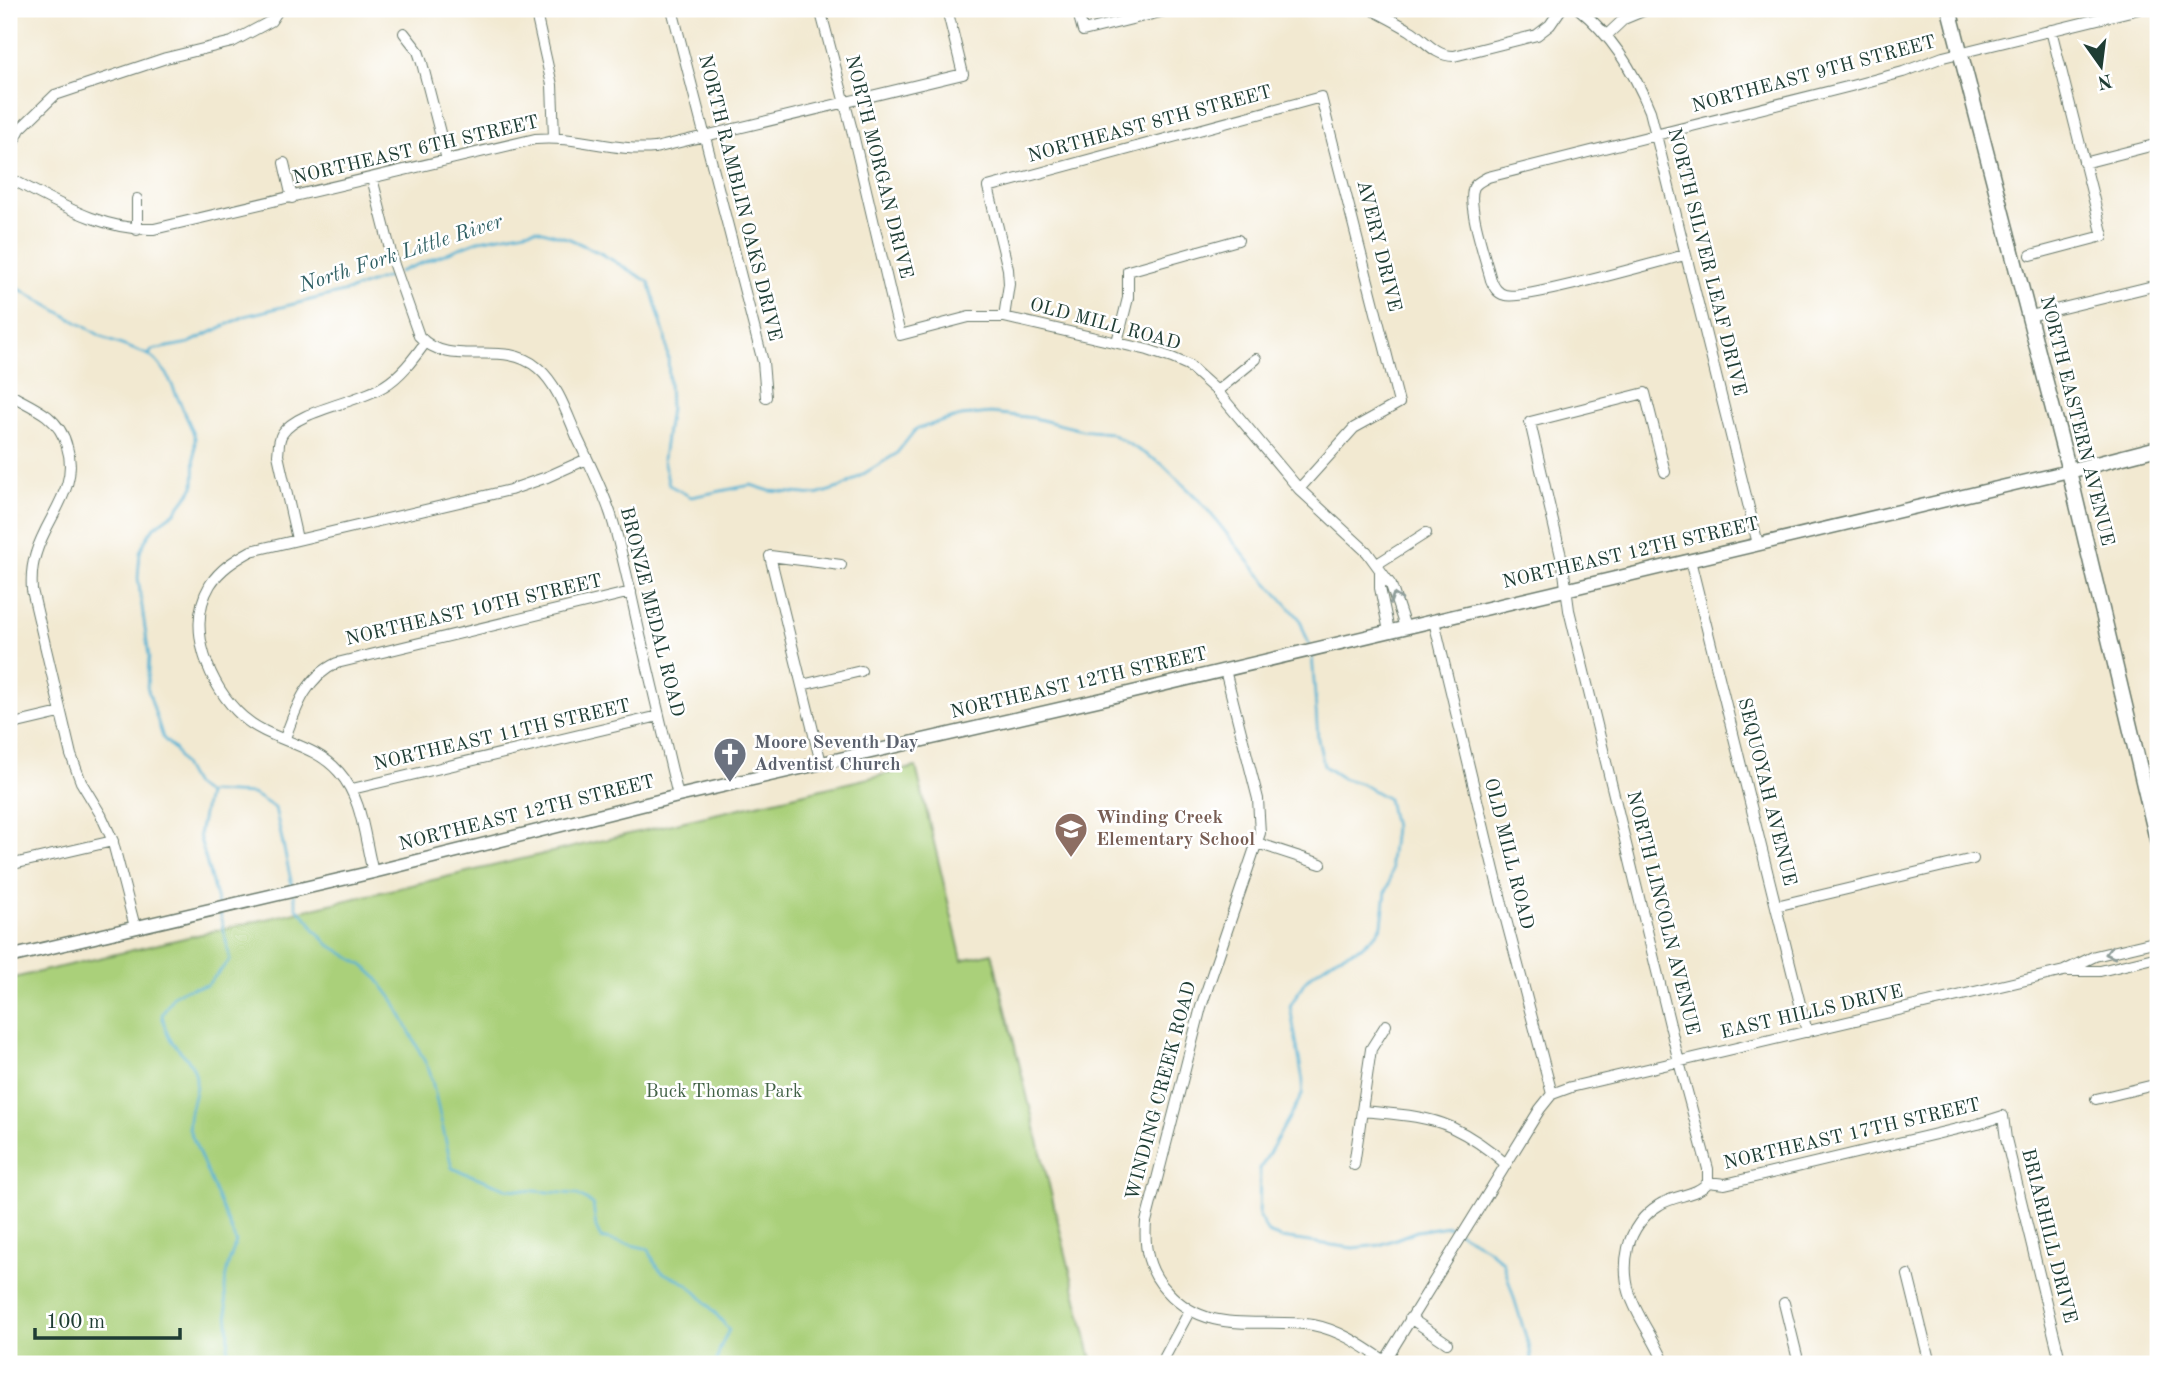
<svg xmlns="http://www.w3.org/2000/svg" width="2167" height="1373" font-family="'Old Standard TT',serif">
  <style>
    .green { fill: #aad07a; stroke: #648657; stroke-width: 2 }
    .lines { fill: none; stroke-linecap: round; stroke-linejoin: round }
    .stream { stroke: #56b2d4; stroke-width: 2.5 }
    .minor-casing { stroke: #69796b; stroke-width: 12 }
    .tertiary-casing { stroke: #69796b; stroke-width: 15 }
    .secondary-casing { stroke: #69796b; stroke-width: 17 }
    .minor { stroke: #fff; stroke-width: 10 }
    .tertiary { stroke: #fff; stroke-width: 12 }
    .secondary { stroke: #fff; stroke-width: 14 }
    .oneway { stroke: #8f9e9a }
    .labels { text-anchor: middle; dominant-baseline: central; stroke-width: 5; stroke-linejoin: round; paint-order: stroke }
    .street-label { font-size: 19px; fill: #1f3d34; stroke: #fff }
    .worship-label { font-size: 19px; font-weight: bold; fill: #5b616d; stroke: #fff; text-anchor: start }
    .education-label { font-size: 19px; font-weight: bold; fill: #785e54; stroke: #fff; text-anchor: start }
    .park-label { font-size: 19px; fill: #426246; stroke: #fff }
    .water-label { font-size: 21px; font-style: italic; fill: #306064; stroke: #fff }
  </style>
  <rect width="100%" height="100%" fill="#fff"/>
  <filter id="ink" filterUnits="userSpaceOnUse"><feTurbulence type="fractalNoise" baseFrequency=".0143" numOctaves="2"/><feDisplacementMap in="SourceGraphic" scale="14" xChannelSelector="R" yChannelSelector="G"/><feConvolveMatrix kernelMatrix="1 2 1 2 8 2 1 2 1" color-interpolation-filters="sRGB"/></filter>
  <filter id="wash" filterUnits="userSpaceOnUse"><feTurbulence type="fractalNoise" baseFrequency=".00686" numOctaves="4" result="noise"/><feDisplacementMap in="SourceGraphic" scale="28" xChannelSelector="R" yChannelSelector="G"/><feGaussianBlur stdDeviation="1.57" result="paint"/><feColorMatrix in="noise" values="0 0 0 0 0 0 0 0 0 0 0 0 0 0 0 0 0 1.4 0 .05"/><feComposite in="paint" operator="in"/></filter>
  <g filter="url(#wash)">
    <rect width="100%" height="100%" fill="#f2e9d1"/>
    <!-- green -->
    <path class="green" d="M916 767 962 960 992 953 1093 1364H9V979Z"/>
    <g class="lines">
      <!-- stream -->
      <path class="stream" d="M399 272 480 240 536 229 570 239 602 254 649 282 665 336 668 357 670 408 663 459 669 485 691 497 751 485 770 491 816 495 842 487 896 454 916 429 961 416 991 413 1034 418 1082 430 1110 433 1162 464 1202 503 1256 570 1299 618 1310 647
        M9 283 108 340 149 355 156 361 167 374 190 425 195 437 194 487 175 512 154 527 145 541 140 552 138 578 149 657 147 687 163 738 175 750 194 785 207 794 211 792 253 794 275 808 292 885
        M149 355 152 350 189 343 245 316 351 290 393 275
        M1312 653 1318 739 1324 766 1342 778 1362 784 1388 799 1394 827 1390 863 1392 868 1389 884 1386 891 1382 925 1377 933 1361 947 1337 957 1315 972 1305 981 1290 1006 1303 1081 1302 1095 1260 1169 1259 1217 1268 1233 1281 1238 1353 1248 1380 1245 1417 1231 1448 1226 1488 1249 1503 1262 1530 1350 1532 1364
        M207 794 199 835 218 905
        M294 895 297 908 310 921 314 929 328 944 364 966 376 977 394 1001 430 1072 452 1168 508 1189 576 1194 593 1204 596 1228 601 1238 649 1249C660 1283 671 1270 692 1288 706 1301 717 1315 729 1330L720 1348 716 1364
        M220 912 230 960 207 985 183 990 173 996 162 1015C164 1022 165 1030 169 1037 176 1050 191 1057 195 1073 200 1091 186 1110 189 1129L236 1242C230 1259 224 1274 225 1291 226 1316 234 1341 223 1364"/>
    </g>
  </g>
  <g filter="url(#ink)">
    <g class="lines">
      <defs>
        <path id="minor" d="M535 9 552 85 554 137
          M672 9 763 362 766 397
          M820 9 852 130 900 335 969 317H1004L1148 350 1172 358 1188 365 1217 391 1299 489 1367 552 1391 585 1405 627
          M1077 9 1083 31 1173 9
          M1371 9C1384 16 1398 23 1411 31 1426 41 1435 56 1454 56L1537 35 1550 25 1561 9
          M1579 9C1612 36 1634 71 1650 111L1758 544
          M404 33 418 51 422 63 447 160
          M1607 35 1624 19 1648 9
          M9 151 20 129 55 95 166 58 232 42 271 21 279 9
          M284 163 292 198
          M2084 163 2158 144
          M9 178C55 201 101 231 154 229L535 139C576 135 614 152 655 148L963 74 947 9
          M372 178 394 265 419 336C451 371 502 337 538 368 558 385 567 414 577 437 589 463 602 488 611 515 623 554 631 595 640 635 653 689 665 742 678 796
          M137 199V230
          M1685 255C1658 262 1522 301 1505 295 1497 293 1494 287 1491 280 1486 260 1466 203 1474 187 1477 182 1483 180 1488 177L1855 85 1903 72 1943 57 2139 9
          M2031 255 2103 236 2051 30
          M2030 316 2149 287
          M1004 317 1009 284 1008 269 988 187 1321 97 1399 403 1354 428 1299 489
          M1117 342 1128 298V271L1238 240
          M1217 391 1256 359
          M9 394C21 401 35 407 47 416 57 424 64 434 67 447 80 487 47 516 36 553 32 565 31 577 32 590L71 755 81 782 101 815 112 839 135 927
          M297 539 278 455C279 448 278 441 282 434 297 410 358 403 384 386 401 376 414 358 425 343
          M1690 560 1807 1032
          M1377 564 1426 533
          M1380 572V588L1389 631
          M1434 621 1504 912 1552 1094
          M1225 670 1258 799 1260 833 1201 1007 1146 1222C1144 1248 1148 1271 1167 1291 1208 1337 1260 1317 1313 1325 1340 1330 1363 1346 1385 1361
          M802 685 861 671
          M9 725 60 713
          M285 738C296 708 306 677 337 663L631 592
          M821 763 770 556 841 565
          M352 789 659 716
          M1257 843 1321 864
          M9 865 113 841
          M373 872C364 838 363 799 339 772 313 742 271 742 243 717 209 687 185 627 210 585 220 569 235 560 251 551L510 490 547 477 587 459
          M1776 906 1973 859
          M2068 971H2100L2158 957
          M2096 1099 2158 1084
          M1363 1111C1391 1114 1425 1115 1451 1127 1470 1136 1490 1150 1506 1164
          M1354 1165 1371 1049 1386 1025
          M1708 1182 1725 1184 1978 1124 2003 1116 2006 1139 2061 1364
          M1908 1275 1930 1364
          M1784 1303 1799 1364
          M1410 1318 1447 1343
          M1161 1364 1189 1312
          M1383 1364 1540 1109 1552 1094 1571 1087 2064 971 2095 956 2158 941
          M1665 1364C1647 1322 1617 1297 1628 1248 1632 1230 1644 1214 1659 1205 1674 1195 1698 1196 1708 1182V1169L1679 1062 1569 610 1563 565 1530 422 1645 393 1665 472"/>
        <path id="tertiary" d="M9 957 373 872 678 796 1107 698 2069 471"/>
        <path id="secondary" d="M1949 9 2069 471 2158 844
          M2069 471 2158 448"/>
      </defs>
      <!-- minor casing -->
      <use href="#minor" class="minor-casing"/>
      <!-- tertiary casing -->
      <use href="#tertiary" class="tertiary-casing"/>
      <!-- secondary casing -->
      <use href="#secondary" class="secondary-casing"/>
      <!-- minor -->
      <use href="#minor" class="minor"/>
      <!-- tertiary -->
      <use href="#tertiary" class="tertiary"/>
      <!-- secondary -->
      <use href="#secondary" class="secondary"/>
    </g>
    <!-- one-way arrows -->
    <defs><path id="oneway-chevron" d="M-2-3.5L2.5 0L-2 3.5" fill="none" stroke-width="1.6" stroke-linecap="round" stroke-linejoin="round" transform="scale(1.75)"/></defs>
    <g class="oneway">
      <use href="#oneway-chevron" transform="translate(1395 598) rotate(-108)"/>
      <use href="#oneway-chevron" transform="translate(2110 953) rotate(166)"/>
    </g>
  </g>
  <!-- icons -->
  <defs>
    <symbol id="church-pin" viewBox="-11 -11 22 30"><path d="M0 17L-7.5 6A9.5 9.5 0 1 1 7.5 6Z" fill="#6b7280" stroke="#fff"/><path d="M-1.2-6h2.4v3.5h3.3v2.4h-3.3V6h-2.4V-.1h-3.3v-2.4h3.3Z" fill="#fff"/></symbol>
    <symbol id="school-pin" viewBox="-11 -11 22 30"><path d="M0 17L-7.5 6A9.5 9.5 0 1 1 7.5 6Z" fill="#8d6e63" stroke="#fff"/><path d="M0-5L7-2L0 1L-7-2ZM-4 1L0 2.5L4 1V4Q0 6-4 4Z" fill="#fff"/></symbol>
  </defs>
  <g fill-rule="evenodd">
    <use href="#church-pin" x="711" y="735" width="38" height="52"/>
    <use href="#school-pin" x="1052" y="810" width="38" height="52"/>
  </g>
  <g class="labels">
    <!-- street labels -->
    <g class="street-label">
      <text transform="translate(1814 75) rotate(-15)">NORTHEAST 9TH STREET</text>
      <text transform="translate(1150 125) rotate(-15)">NORTHEAST 8TH STREET</text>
      <text transform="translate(416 151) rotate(-13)">NORTHEAST 6TH STREET</text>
      <text transform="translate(878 167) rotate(76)">NORTH MORGAN DRIVE</text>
      <text transform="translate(739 198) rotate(76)">NORTH RAMBLIN OAKS DRIVE</text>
      <text transform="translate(1378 246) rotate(76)">AVERY DRIVE</text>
      <text transform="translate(1706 262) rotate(76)">NORTH SILVER LEAF DRIVE</text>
      <text transform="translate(1105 325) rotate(15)">OLD MILL ROAD</text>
      <text transform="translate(2076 421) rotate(76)">NORTH EASTERN AVENUE</text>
      <text transform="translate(1631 554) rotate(-13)">NORTHEAST 12TH STREET</text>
      <text transform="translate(474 611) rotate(-13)">NORTHEAST 10TH STREET</text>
      <text transform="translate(651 612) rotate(76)">BRONZE MEDAL ROAD</text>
      <text transform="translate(1079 684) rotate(-13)">NORTHEAST 12TH STREET</text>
      <text transform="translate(502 736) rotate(-13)">NORTHEAST 11TH STREET</text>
      <text transform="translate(1766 792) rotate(76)">SEQUOYAH AVENUE</text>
      <text transform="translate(527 814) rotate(-14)">NORTHEAST 12TH STREET</text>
      <text transform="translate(1508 854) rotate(76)">OLD MILL ROAD</text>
      <text transform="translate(1662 913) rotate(76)">NORTH LINCOLN AVENUE</text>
      <text transform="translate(1812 1013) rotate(-13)">EAST HILLS DRIVE</text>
      <text transform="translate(1162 1091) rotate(-75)">WINDING CREEK ROAD</text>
      <text transform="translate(1852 1135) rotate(-13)">NORTHEAST 17TH STREET</text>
      <text transform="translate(2048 1236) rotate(76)">BRIARHILL DRIVE</text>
    </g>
    <!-- worship labels -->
    <g class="worship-label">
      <text x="754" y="743">Moore Seventh Day<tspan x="754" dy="22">Adventist Church</tspan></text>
    </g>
    <!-- education labels -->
    <g class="education-label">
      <text x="1096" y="818">Winding Creek<tspan x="1096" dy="22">Elementary School</tspan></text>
    </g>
    <!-- park labels -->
    <g class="park-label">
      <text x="724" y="1092">Buck Thomas Park</text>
    </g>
    <!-- water labels -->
    <g class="water-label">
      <text transform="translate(401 254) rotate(-18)">North Fork Little River</text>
    </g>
  </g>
  <!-- margin -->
  <rect width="2167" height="1373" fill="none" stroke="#fff" stroke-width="35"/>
  <!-- north arrow -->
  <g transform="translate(2101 66) rotate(166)" stroke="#ffffff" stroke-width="5" paint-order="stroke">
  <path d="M0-5L12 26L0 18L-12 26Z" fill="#1f3d34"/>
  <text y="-10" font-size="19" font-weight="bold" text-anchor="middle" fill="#1f3d34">N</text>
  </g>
  <!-- scale -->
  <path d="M35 1328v10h145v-10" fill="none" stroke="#1f3d34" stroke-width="3.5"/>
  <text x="46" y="1328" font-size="21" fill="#1f3d34" stroke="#ffffff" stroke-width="5" paint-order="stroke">100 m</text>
</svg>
